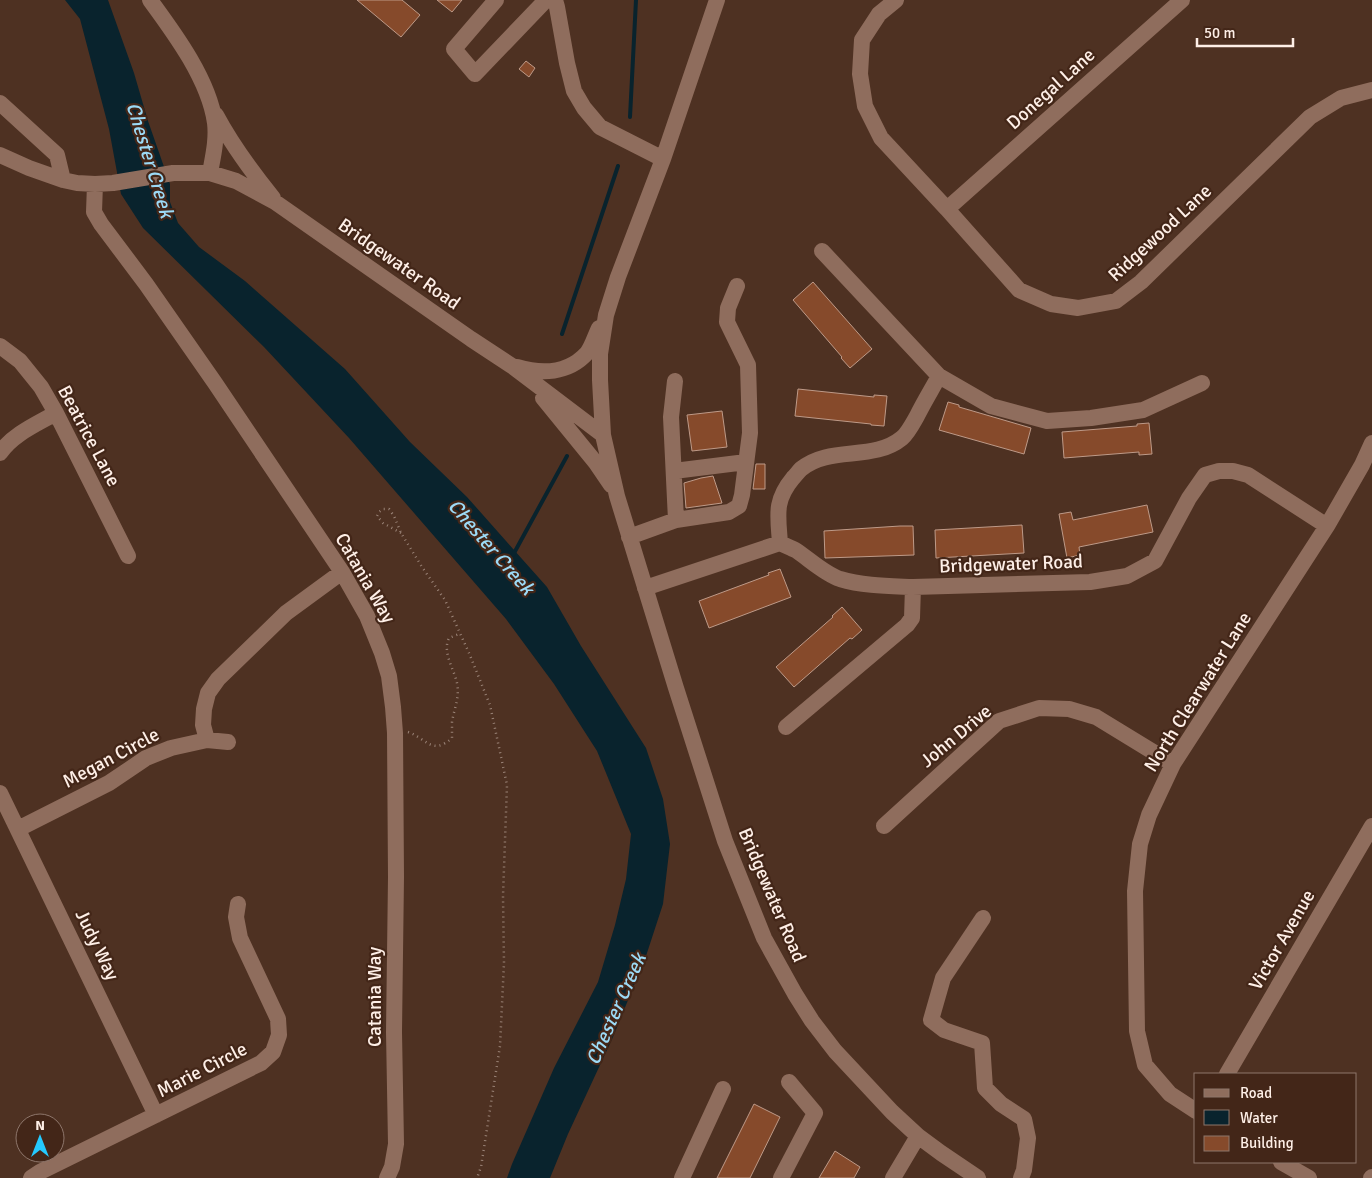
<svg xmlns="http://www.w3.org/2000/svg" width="1372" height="1178" font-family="Signika,sans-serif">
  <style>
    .water { fill: #09232d }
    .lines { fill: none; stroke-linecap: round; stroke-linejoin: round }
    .stream { stroke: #09232d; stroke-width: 4 }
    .building { fill: #864a2b; stroke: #be9a88 }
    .path { stroke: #9a8377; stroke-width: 2.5; stroke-dasharray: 1 4; stroke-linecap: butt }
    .minor { stroke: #8f6d5d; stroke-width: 16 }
    .labels { text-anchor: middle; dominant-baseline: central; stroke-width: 4.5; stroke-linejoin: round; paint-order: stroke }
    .street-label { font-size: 19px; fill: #feefe7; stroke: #432618 }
    .water-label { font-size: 20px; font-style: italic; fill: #9cdaf6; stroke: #432618 }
  </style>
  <rect width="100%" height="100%" fill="#4e3122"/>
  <!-- water -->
  <path class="water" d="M65 0H108L134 73 148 121 170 184V202L178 223 199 247 245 281 345 369 410 442 467 497 547 587 581 646 646 748 663 799 670 844 663 904 646 956 613 1037 568 1134 550 1178H507L512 1164 554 1068 598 982 615 925 626 879 631 834 597 751 554 684 506 619 349 438 264 347 143 228 121 194 109 129 80 19Z"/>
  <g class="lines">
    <!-- stream -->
    <path class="stream" d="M630 117 636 0
      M562 334 618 166
      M513 555 567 456"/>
  </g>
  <!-- building -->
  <path class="building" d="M357 0H402L420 15 401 37Z
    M437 0H462L452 12Z
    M526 61 535 68 529 77 519 69Z
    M813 282 872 349 850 368 841 358 842 357 793 300Z
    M798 389 874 397V395L887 396 884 426 871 425V424L795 416Z
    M948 402 959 405V407L1031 428 1024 454 939 430Z
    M722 411 727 447 692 451 687 415Z
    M1149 423 1152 454 1139 455V452L1064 458 1062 432 1137 426V424Z
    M756 464H765V489H753Z
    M713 476 722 503 686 508 684 483 701 478Z
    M1147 505 1153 532 1079 547 1080 555 1067 558 1059 514 1071 512 1073 520Z
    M1022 525 1024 553 936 558 935 530Z
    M900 526H913L914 555 825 558 824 531Z
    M780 569 791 597 709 628 699 601 769 575 768 573Z
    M842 607 862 630 852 639 850 638 794 687 776 667 833 617 832 616Z
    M754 1104 780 1117 750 1178H717Z
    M835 1151 860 1167 854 1178H819Z"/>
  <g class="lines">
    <!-- path -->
    <path class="path" d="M401 533 383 523 377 516 379 512 383 509H389L394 516 401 533 422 567 445 600 469 653 490 705 507 785 503 896 504 963 500 1046 481 1167 477 1178
      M408 732C426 738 432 756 452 738 452 733 452 728 452 722 454 709 460 697 457 683 454 669 442 652 449 638L459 634"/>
    <!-- minor -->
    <path class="minor" d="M150 0C175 34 209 80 215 123 217 140 213 156 210 173
      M496 0 454 49 475 74 546 0
      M555 0 557 7 567 63 574 91 584 108 600 127 663 159
      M717 0 663 159 618 277 606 315 600 354V380L603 435 617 496 676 688 725 841 764 938 795 994 812 1021 835 1051 892 1112 918 1136 941 1153 978 1178
      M896 0 879 14 862 40 860 74 865 106 881 138 947 209 1019 290 1051 304 1078 308 1116 301 1141 282 1310 117 1341 98 1372 90
      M0 103 57 155 63 180
      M216 115C232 145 252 172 273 198
      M0 155 29 168 63 180 77 183 95 184 113 183 173 173H210L236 181 275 202 471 339 512 366 603 435
      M95 184 94 212 101 224 146 284 215 383 342 572 367 616 382 653 389 676 393 707 395 733 396 877 394 1032 396 1144 392 1167 387 1178
      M947 209 1182 0
      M0 346 20 361 41 387 56 413 128 556
      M517 367C541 374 568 374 587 353 592 347 595 336 599 328
      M939 376 991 406 1047 421 1091 418 1143 410 1202 383
      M543 398 596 463 611 485
      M0 453C13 434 37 424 56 413
      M674 471 746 462
      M676 520 729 512 739 506 742 495 750 433 748 365 727 322 728 308 737 286
      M629 537 676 520 671 417 675 381
      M780 543C778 515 774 501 793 478 796 475 798 472 801 469 830 445 873 462 902 438 908 433 913 423 917 416 924 402 932 389 939 376L822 251
      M645 588 780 543C786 546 792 548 797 551 810 560 825 574 840 579 863 586 889 586 913 587L1090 582 1127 576 1155 561 1189 498 1205 475 1219 471H1233L1248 475 1327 526
      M786 727 907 625 912 618 913 587
      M207 740 203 725 204 709 208 693 218 679 286 613 342 572
      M0 793 156 1115
      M884 826 999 721 1039 708 1069 709 1096 717 1173 764
      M18 829 109 783 146 758 171 748 207 740 228 742
      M983 918 943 978 931 1020 944 1030 982 1043 985 1088 1001 1104 1024 1119 1028 1138 1024 1170 1021 1178
      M1227 1074 1372 826
      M1196 1111 1170 1094 1145 1065 1137 1031 1135 891 1140 844 1149 815 1173 764 1327 526 1362 465 1372 443
      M1281 1162 1309 1178
      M31 1178 40 1172 261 1063 273 1052 279 1035 278 1019 240 938 236 917 238 904
      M682 1178 723 1089
      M781 1178 815 1113 789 1082
      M893 1178 918 1136
      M1371 1178 1372 1177"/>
  </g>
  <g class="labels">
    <!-- street labels -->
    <g class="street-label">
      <text transform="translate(1051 89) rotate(-42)">Donegal Lane</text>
      <text transform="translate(1160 233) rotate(-43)">Ridgewood Lane</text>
      <text transform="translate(399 264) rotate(35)">Bridgewater Road</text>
      <text transform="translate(89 436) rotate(62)">Beatrice Lane</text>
      <text transform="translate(1011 564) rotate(-2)">Bridgewater Road</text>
      <text transform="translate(365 578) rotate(60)">Catania Way</text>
      <text transform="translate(1198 692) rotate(-58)">North Clearwater Lane</text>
      <text transform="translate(956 736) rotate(-40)">John Drive</text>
      <text transform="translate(111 758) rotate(-28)">Megan Circle</text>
      <text transform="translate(772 895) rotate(67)">Bridgewater Road</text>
      <text transform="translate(1282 940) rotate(-60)">Victor Avenue</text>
      <text transform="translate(97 945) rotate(64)">Judy Way</text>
      <text transform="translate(375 997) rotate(-90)">Catania Way</text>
      <text transform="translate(202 1070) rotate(-27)">Marie Circle</text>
    </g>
    <!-- water labels -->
    <g class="water-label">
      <text transform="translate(150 160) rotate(73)">Chester Creek</text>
      <text transform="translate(491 547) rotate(49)">Chester Creek</text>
      <text transform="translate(616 1009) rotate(-66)">Chester Creek</text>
    </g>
  </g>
  <!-- legend -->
  <rect x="1194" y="1073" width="162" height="90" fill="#432618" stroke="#8e766b"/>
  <rect x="1204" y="1089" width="25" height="8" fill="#8f6d5d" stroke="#8e766b"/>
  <text x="1240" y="1098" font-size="15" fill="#feefe7">Road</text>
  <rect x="1204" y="1110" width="25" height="15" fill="#09232d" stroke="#8e766b"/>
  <text x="1240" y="1123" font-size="15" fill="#feefe7">Water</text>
  <rect x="1204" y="1136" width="25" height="15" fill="#864a2b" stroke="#8e766b"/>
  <text x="1240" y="1148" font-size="15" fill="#feefe7">Building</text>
  <!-- north arrow -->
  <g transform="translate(40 1138)"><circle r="24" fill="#432618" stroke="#8e766b"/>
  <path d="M0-4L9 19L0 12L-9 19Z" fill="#25c9fe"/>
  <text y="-8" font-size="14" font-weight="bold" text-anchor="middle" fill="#feefe7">N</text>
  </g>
  <!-- scale -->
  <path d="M1197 38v8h96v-8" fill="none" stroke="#feefe7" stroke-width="2.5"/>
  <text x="1204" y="38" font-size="15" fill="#feefe7" stroke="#432618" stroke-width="4" paint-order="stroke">50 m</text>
</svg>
